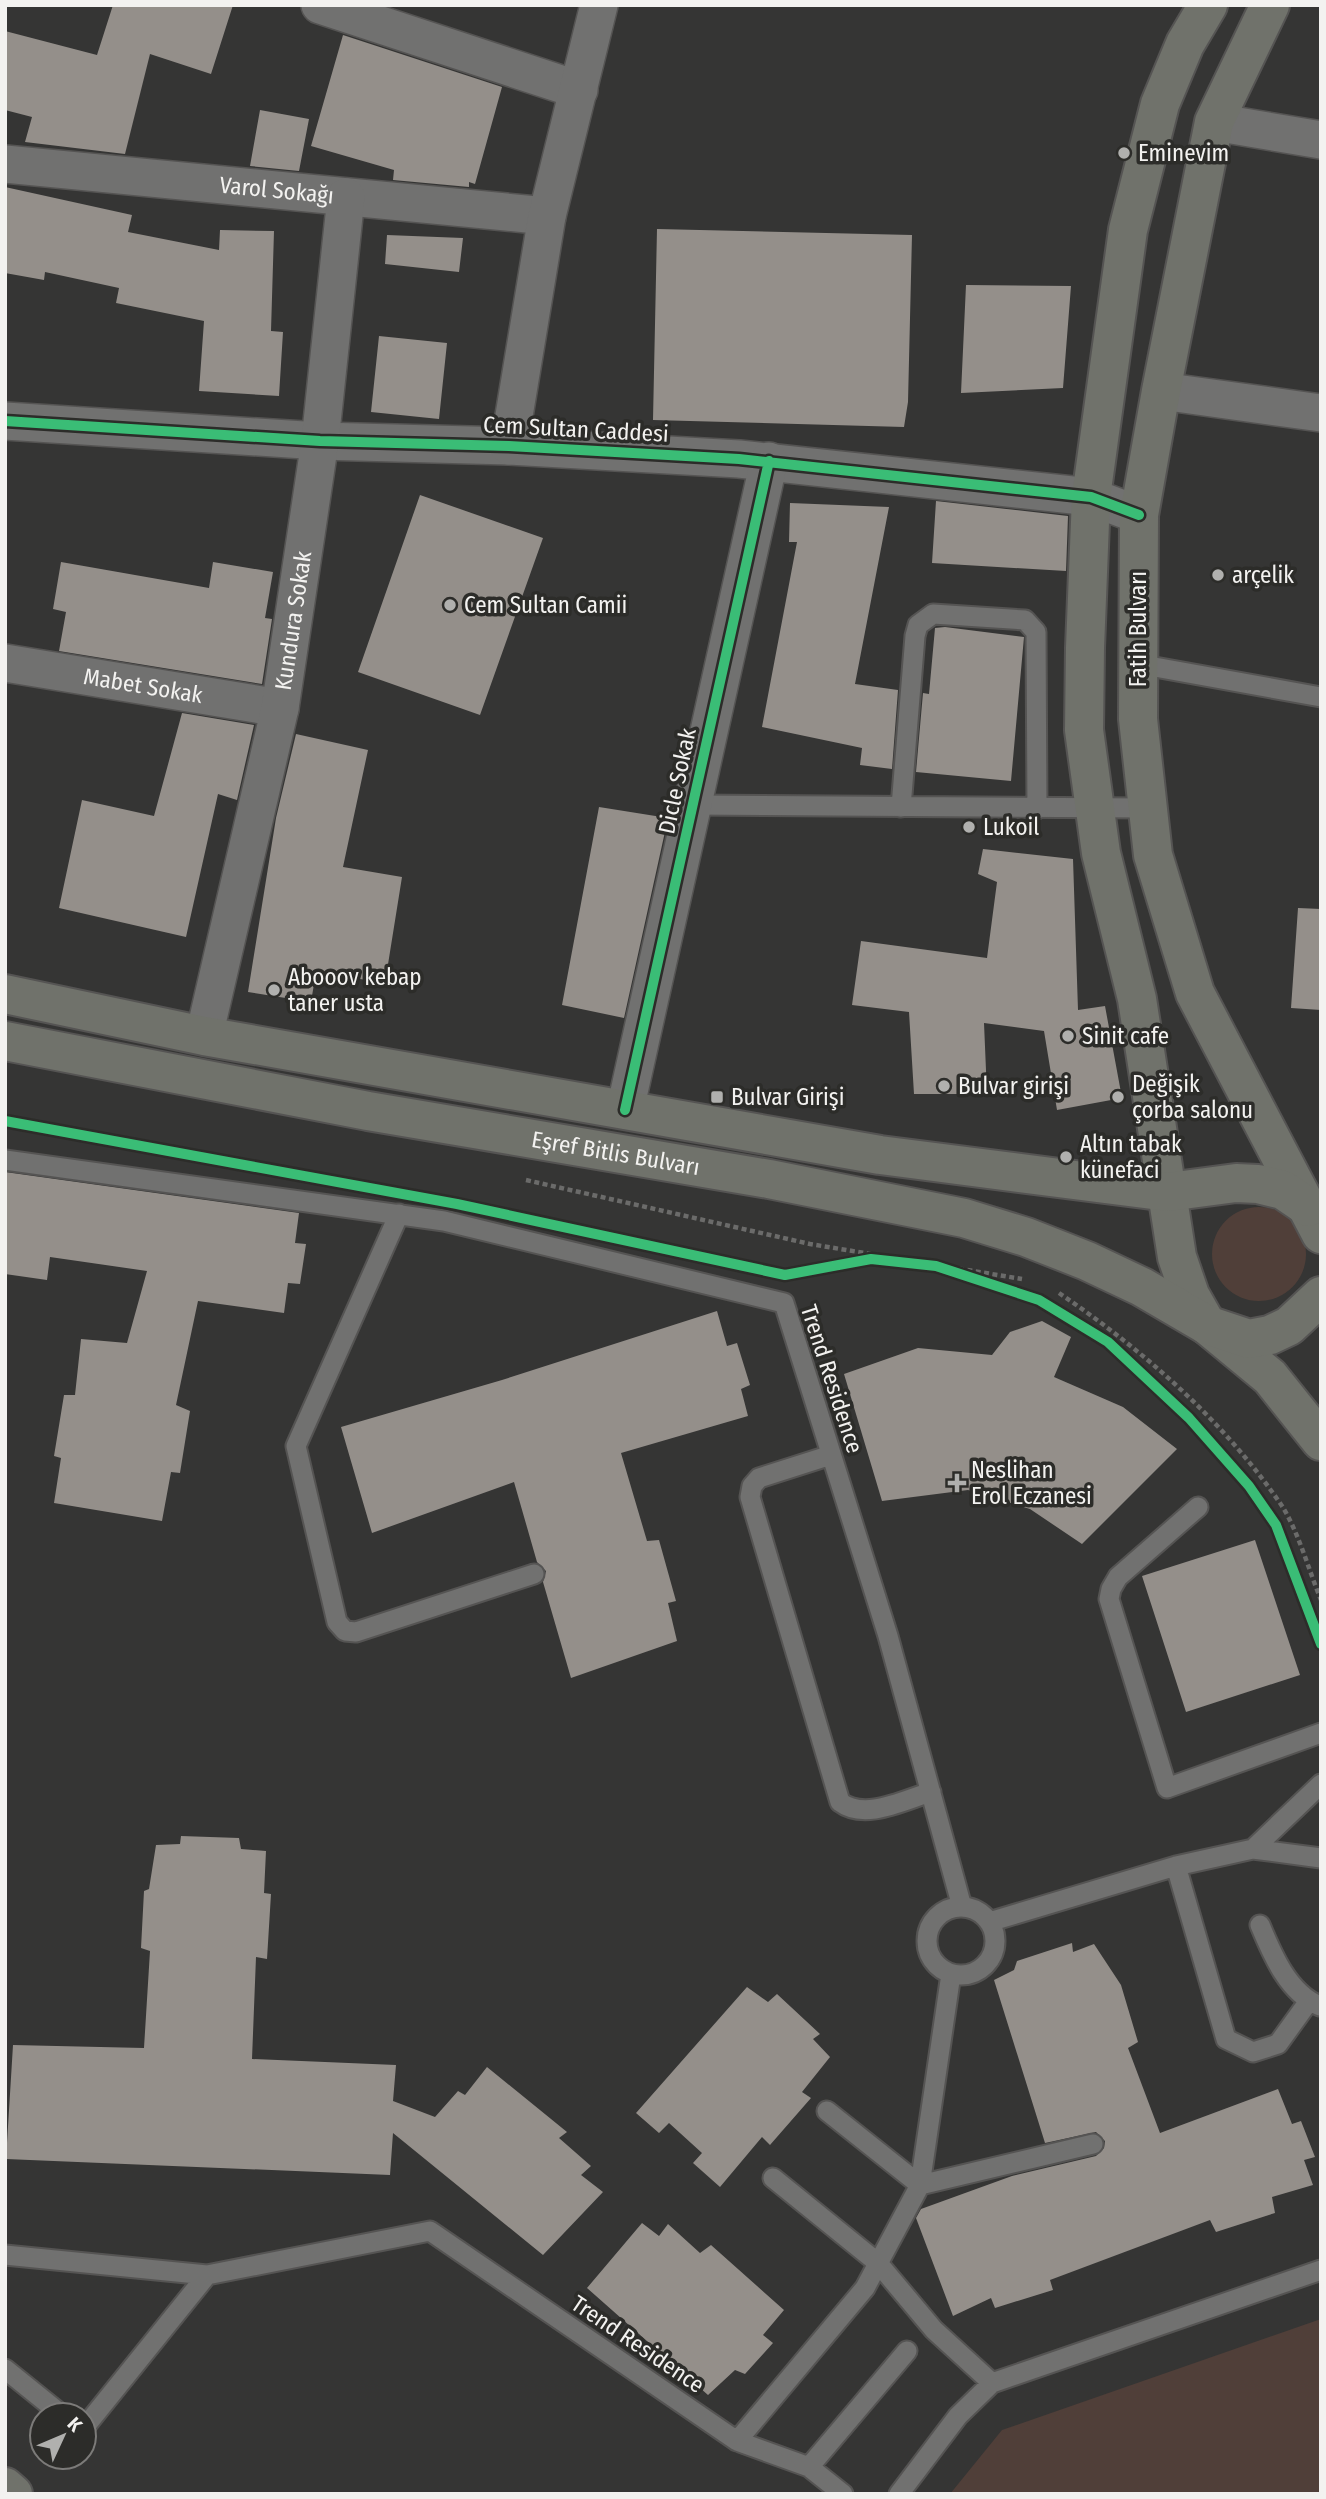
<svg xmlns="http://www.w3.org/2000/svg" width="1326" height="2499" font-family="'Fira Sans Condensed',sans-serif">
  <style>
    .green { fill: #503f39 }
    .building { fill: #948f8a }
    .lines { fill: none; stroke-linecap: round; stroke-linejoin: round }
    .lane-casing { stroke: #555453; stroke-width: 23 }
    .street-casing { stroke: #555453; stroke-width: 40 }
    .primary-casing { stroke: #555453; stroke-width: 42 }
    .path { stroke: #6b6b6a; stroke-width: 4.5; stroke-dasharray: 5 3.5; stroke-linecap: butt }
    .lane { stroke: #717170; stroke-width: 19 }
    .street { stroke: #717170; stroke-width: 37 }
    .primary { stroke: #70726b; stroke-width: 38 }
    .cycleway-casing { stroke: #2c2c29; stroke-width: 15 }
    .cycleway { stroke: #3abd76; stroke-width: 10 }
    .poi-dot { fill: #b0b0ae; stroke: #2c2c29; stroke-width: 2.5 }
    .labels { text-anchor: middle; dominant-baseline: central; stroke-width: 7; stroke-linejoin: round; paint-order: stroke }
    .poi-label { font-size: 23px; fill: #f3f2f0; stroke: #2c2c29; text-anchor: start }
    .street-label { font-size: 23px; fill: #f3f2f0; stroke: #2c2c29 }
  </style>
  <rect width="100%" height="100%" fill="#353534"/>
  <!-- green -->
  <path class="green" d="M1212 1254a47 47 0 1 1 94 0a47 47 0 1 1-94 0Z
    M1321 2319V2494H950L1002 2430Z"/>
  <!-- building -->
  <path class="building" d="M113 5H233L211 74 150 54 125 154 25 142 32 117 5 110V31L97 55Z
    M343 35 502 87 475 184 469 182V187L393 180 394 170 311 146Z
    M260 110 309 119 299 171 250 166Z
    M5 187 132 215 128 232 219 250 220 230 274 231 271 331 283 332 279 396 199 391 204 321 116 303 119 288 45 272 44 280 5 273Z
    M657 229 912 235 908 402 904 427 653 420Z
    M387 235 463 238 459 272 385 264Z
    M966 285 1071 286 1063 388 961 393Z
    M379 336 447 343 439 419 371 412Z
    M420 495 543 538 480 715 358 672Z
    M936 501 1068 516 1066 571 932 563Z
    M790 503 889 507 855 684 898 690 892 769 860 765 862 748 762 727 797 542H789Z
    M61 562 209 588 213 562 273 572 265 618 272 619 262 684 59 651 66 612 53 609Z
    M945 627 1024 637 1011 781 916 772 923 693 929 694 935 628Z
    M182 713 254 725 237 800 218 794 186 937 59 908 82 800 154 816Z
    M296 734 368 750 343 867 402 877 385 983 316 972 311 1002 248 992 276 818Z
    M599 807 668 818 624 1018 562 1005Z
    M983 849 1073 859 1078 1010 1105 1006 1122 1098 1057 1110 1044 1031 984 1023 987 1094H914L909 1012 852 1005 861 941 987 958 997 882 978 874Z
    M1298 908 1321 909V1010L1291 1008Z
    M5 1172 299 1213 295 1243 306 1244 300 1284 288 1283 284 1313 198 1301 176 1405 190 1411 180 1473 171 1472 162 1521 54 1503 61 1458 54 1456 64 1395H75L81 1339 127 1343 147 1271 50 1257 47 1280 5 1274Z
    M717 1311 727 1346 737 1343 750 1385 741 1389 748 1416 621 1453 647 1541 659 1540 676 1601 668 1603 677 1641 571 1678 543 1582 546 1571 537 1562 514 1482 372 1533 341 1427 502 1380Z
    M1042 1321 1071 1337 1054 1377 1123 1407 1177 1449 1082 1544 1030 1509 968 1490 882 1501 844 1374 918 1348 992 1355 1010 1332Z
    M1255 1540 1300 1675 1186 1712 1142 1576Z
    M181 1836 239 1838 241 1849 266 1851 264 1893 271 1894 267 1959 256 1957 252 2059 396 2065 393 2101 435 2117 458 2091 465 2095 487 2067 567 2132 559 2138 591 2166 581 2175 603 2192 543 2255 393 2133 390 2175 6 2159 13 2045 144 2048 150 1951 141 1948 144 1891 149 1889 156 1845 180 1844Z
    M1072 1943 1073 1952 1094 1944 1121 1985 1138 2042 1128 2048 1160 2133 1278 2089 1292 2124 1301 2121 1315 2157 1304 2160 1313 2185 1272 2197 1275 2213 1216 2232 1210 2220 1050 2280 1053 2290 995 2308 991 2298 953 2316 916 2218 921 2209 1012 2176 1096 2156 1104 2148 1105 2141 1096 2132 1045 2143 994 1980 1014 1970 1017 1961Z
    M747 1987 768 2002 777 1994 820 2034 813 2039 830 2057 802 2092 811 2098 770 2145 762 2137 720 2187 693 2163 702 2153 669 2123 659 2133 636 2113Z
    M642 2223 659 2236 668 2224 700 2253 711 2245 784 2310 763 2335 773 2343 745 2374 735 2370 708 2395 587 2288Z"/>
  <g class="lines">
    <defs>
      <path id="lane" d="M1138 664 1321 697
        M693 805 1148 808
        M901 807 915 636 918 625 933 614 1025 620 1036 632 1037 809
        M5 1160 444 1221 784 1303 888 1636 962 1907
        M399 1214 296 1446 337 1622 345 1631 356 1632 534 1574
        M831 1455 759 1478 752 1486 750 1497 840 1802C865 1821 904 1800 931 1792
        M1198 1507 1118 1577 1111 1589 1109 1599 1167 1788 1321 1733
        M1253 1849 1321 1858
        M1176 1866 1226 2039 1253 2052 1278 2044 1309 2001
        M927 1941a34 34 0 1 1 68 0a34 34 0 1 1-68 0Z
        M989 1922 1176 1866 1253 1849 1321 1784
        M1260 1925C1272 1954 1288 1993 1320 2006
        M827 2111 920 2185 1093 2144
        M773 2178 878 2263 934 2330 992 2383
        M5 2255 207 2275 430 2231 737 2441 865 2288 920 2185 951 1974
        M5 2369 62 2415
        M84 2428 207 2275
        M737 2441 809 2467 843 2494
        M809 2467 907 2351
        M899 2494 958 2416 992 2383 1321 2270"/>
      <g id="street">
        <path d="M320 5 579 90"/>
        <path d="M1214 122 1321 140"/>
        <path id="s1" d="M5 164 547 216"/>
        <path d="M1161 391 1321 413"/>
        <path d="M5 421 320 441 509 446 739 459 1091 497 1139 515"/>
        <path d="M509 446 547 216 599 5"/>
        <path id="s2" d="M5 663 280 708"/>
        <path id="s3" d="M204 1036 280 708 320 441 346 197"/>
        <path d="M625 1110 769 461"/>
      </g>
      <g id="primary">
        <path d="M1208 5 1185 44 1160 104 1128 230 1091 497 1085 648 1084 730 1101 853 1137 999 1177 1257 1190 1295 1207 1325 1270 1377 1321 1441"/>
        <path d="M1270 5 1214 122 1161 391 1139 515 1138 719 1153 855 1195 993 1321 1234"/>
        <path d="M5 994 204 1036 880 1155 1168 1192 1236 1183 1258 1184 1283 1190 1308 1207"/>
        <path id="s4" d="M5 1041 368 1111 769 1179 964 1218 1026 1237 1087 1261 1142 1287 1207 1325 1249 1339 1270 1335 1289 1326 1321 1296"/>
        <path d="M5 2487 13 2494"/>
      </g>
    </defs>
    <!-- lane casing -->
    <use href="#lane" class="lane-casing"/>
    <!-- street casing -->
    <use href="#street" class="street-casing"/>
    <!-- primary casing -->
    <use href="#primary" class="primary-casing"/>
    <!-- path -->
    <path class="path" d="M526 1180 810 1244 1022 1279
      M1059 1293C1143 1350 1224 1421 1282 1506 1299 1533 1309 1571 1321 1600"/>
    <!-- lane -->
    <use href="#lane" class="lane"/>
    <!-- street -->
    <use href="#street" class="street"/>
    <!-- primary -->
    <use href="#primary" class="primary"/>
    <defs>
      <path id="cycleway" d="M5 421 320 441 509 446 739 459 1091 497 1139 515
        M625 1110 769 461
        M5 1121 457 1204 785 1275 871 1259 936 1266 1039 1300 1108 1342 1189 1418 1249 1486 1276 1525 1321 1644"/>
    </defs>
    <!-- cycleway casing -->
    <use href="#cycleway" class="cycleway-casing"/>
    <!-- cycleway -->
    <use href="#cycleway" class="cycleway"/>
  </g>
  <!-- markers -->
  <g class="poi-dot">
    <circle cx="1124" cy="153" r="7"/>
    <circle cx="1218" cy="575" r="7"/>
    <circle cx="450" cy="605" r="7"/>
    <circle cx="969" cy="827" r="7"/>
    <circle cx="274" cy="990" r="7"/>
    <circle cx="1068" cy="1036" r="7"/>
    <circle cx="944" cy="1086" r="7"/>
    <rect x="710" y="1090" width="14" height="14" rx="3.5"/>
    <circle cx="1118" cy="1097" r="7"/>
    <circle cx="1066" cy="1157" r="7"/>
    <path d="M953.5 1472.5h7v7h7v7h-7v7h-7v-7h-7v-7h7z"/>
  </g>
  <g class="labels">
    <!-- poi labels -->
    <g class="poi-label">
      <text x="1138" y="153">Eminevim</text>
      <text x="1232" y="575">arçelik</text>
      <text x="464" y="605">Cem Sultan Camii</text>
      <text x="983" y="827">Lukoil</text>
      <text x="288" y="977">Abooov kebap<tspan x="288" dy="26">taner usta</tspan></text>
      <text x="1082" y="1036">Sinit cafe</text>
      <text x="1132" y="1084">Değişik<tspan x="1132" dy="26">çorba salonu</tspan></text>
      <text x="958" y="1086">Bulvar girişi</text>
      <text x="731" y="1097">Bulvar Girişi</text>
      <text x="1080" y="1144">Altın tabak<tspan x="1080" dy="26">künefaci</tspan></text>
      <text x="971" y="1470">Neslihan<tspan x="971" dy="26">Erol Eczanesi</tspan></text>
    </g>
    <!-- street labels -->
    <g class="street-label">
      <text stroke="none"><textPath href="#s1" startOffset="273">Varol Sokağı</textPath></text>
      <text transform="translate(576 429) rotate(3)">Cem Sultan Caddesi</text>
      <text stroke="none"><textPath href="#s3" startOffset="425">Kundura Sokak</textPath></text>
      <text transform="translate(1138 629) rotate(-90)">Fatih Bulvarı</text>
      <text stroke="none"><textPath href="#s2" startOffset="140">Mabet Sokak</textPath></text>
      <text transform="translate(677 781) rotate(-78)">Dicle Sokak</text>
      <text stroke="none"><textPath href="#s4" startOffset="621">Eşref Bitlis Bulvarı</textPath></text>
      <text transform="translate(832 1379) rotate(72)">Trend Residence</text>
      <text transform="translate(638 2344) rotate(34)">Trend Residence</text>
    </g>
  </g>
  <!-- border -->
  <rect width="1326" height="2499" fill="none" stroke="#f3f2f0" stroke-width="14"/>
  <!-- north arrow -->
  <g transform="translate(63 2436) rotate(46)"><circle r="33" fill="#2c2c29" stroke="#7c7b79" stroke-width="2"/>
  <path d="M0-5L12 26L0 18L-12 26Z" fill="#b0b0ae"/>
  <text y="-10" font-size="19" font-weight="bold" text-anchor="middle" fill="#f3f2f0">K</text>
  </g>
</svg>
